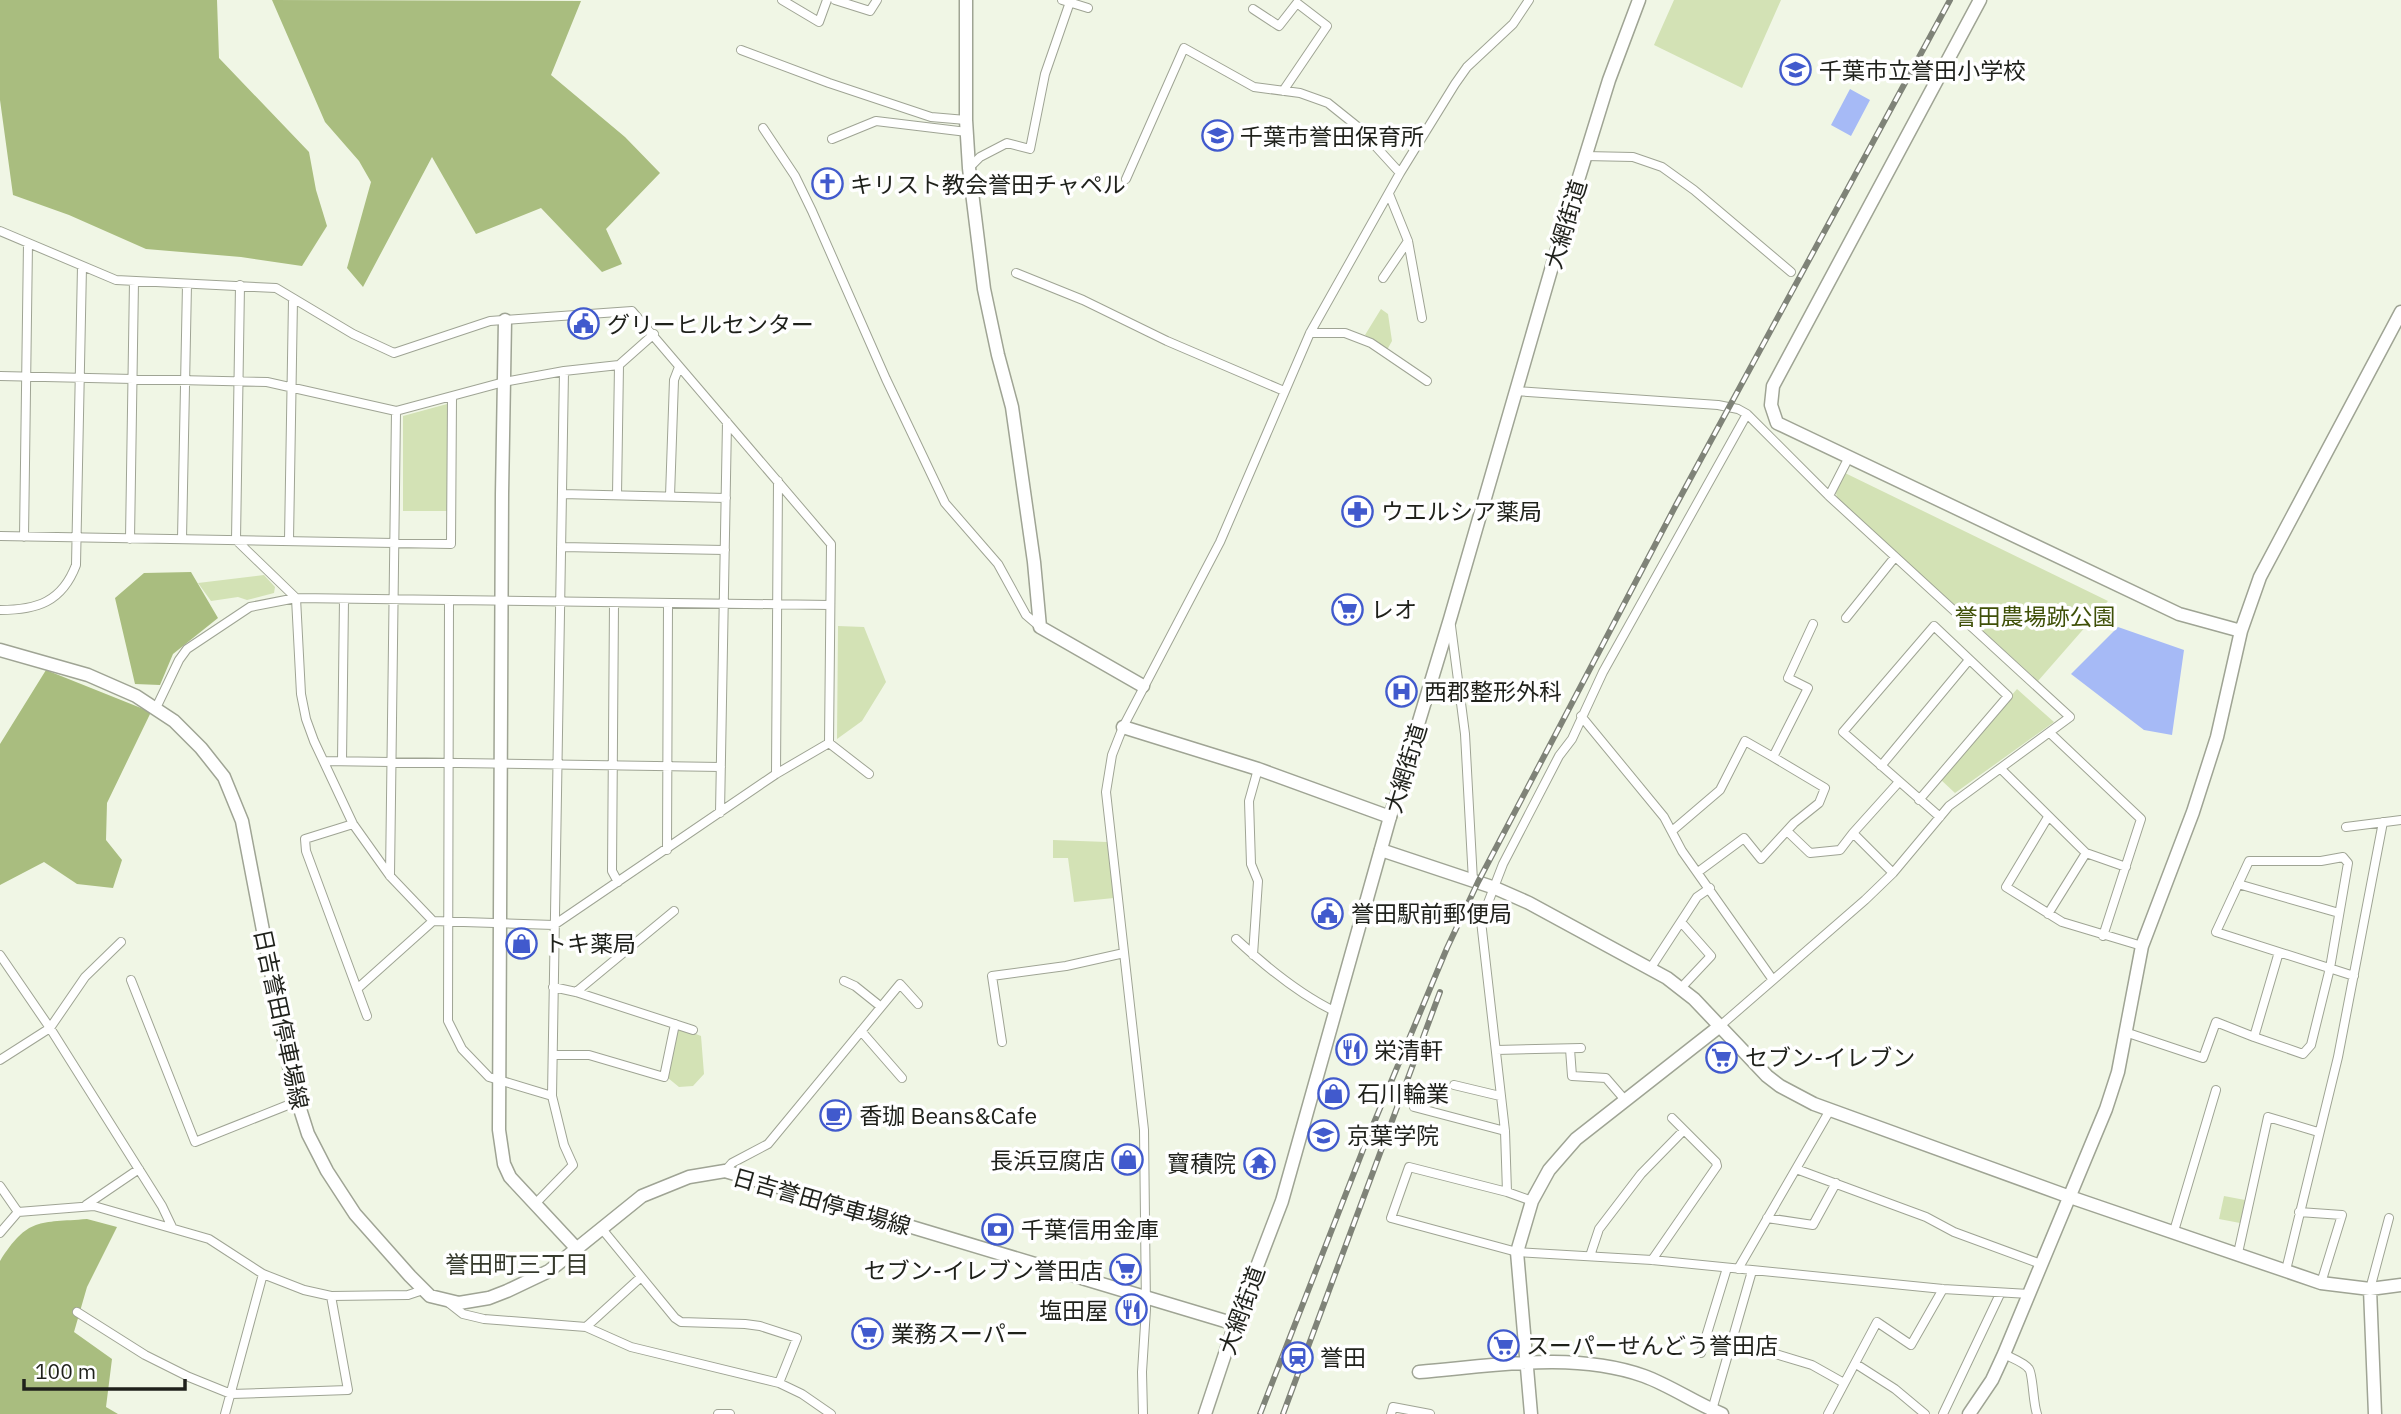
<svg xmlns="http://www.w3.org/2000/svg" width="2401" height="1414" font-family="'IBM Plex Sans','Noto Sans JP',sans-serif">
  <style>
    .green { fill: #d3e2b5 }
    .forest { fill: #a9bd7f }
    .water { fill: #a6baf6 }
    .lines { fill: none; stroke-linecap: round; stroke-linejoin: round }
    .street-casing { stroke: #9fa494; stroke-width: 10 }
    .secondary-casing { stroke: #9fa494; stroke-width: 15 }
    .primary-casing { stroke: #9fa494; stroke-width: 15 }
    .street { stroke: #fff; stroke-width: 8 }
    .secondary { stroke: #fff; stroke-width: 12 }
    .primary { stroke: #fff; stroke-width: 12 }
    .rail-casing { stroke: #7f8378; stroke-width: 6 }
    .rail { stroke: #fff; stroke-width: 3.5; stroke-dasharray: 10; stroke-linecap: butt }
    .labels { text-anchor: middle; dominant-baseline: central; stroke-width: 7; stroke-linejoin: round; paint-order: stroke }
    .poi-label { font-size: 23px; fill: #1f211b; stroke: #fff; text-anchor: start }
    .street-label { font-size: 23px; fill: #1f211b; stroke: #fff }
    .park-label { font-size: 23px; fill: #3f5008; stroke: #fff }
    .neighbourhood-label { font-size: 24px; fill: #373b2e; stroke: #fff }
  </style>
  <rect width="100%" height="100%" fill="#f0f6e5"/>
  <!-- green -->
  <path class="green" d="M1674 0H1781L1742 88 1654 45Z
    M1381 309 1388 314 1392 341 1387 350 1365 335Z
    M447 404 448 511H403V416Z
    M1845 473 2108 601 2038 681 1837 498 1836 493Z
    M264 575 275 587 274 593 247 600 238 597 211 601 198 583Z
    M838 626 864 627 886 682 862 721 837 739Z
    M2017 689 2054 722 1955 793 1940 779Z
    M1053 840 1107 842 1114 898 1074 902 1068 858H1053Z
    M683 1029 701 1036 704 1074 693 1086 679 1087 668 1078 678 1031Z
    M2224 1196 2245 1200 2240 1223 2219 1219Z"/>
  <!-- forest -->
  <path class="forest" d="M0 0H217L219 58 309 152 316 190 327 226 302 266 241 257 146 249 69 215 13 195 0 100Z
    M272 0 581 1 551 75 625 137 660 173 606 229 622 264 602 272 541 208 476 234 432 157 363 287 347 268 371 182 359 161 325 122Z
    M191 572 218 618 173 654 160 685 135 684 115 598 144 573Z
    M46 670 151 712 107 803 106 840 122 860 113 888 77 884 44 862 0 885V744Z
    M87 1219 117 1227 87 1287 74 1332 112 1359 106 1407 118 1414H0V1261C28 1217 39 1223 87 1219Z"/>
  <!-- water -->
  <path class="water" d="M1850 89 1870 100 1851 136 1831 125Z
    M2118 627 2184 650 2172 735 2144 730 2071 674Z"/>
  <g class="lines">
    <defs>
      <path id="street" d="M782 0 819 22 827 0
        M835 0 870 11 877 0
        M1062 0 1088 8
        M1253 9 1279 26 1297 3 1327 26 1283 91
        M741 50 829 83 931 117 966 120
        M763 128 795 176 812 211 886 379 945 503 998 564 1026 615 1040 627
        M832 139 876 121 967 132
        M1585 156 1633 157 1662 167 1694 190 1791 272
        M969 168 980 157 1007 143 1030 149 1045 74 1070 2
        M1126 179 1184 48 1254 87 1300 93 1328 103 1358 127 1400 173
        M1389 194 1408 241 1422 318
        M0 231 116 280 276 288 353 334 394 353 490 321 632 311 831 544 829 743
        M1016 273 1083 300 1167 341 1284 391
        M1383 278 1408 241
        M240 285 236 540 296 598 301 694 306 719 314 741 353 824 390 876 433 921 554 925 776 774 829 743
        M1310 333H1345L1371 343 1427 381
        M0 376 267 382 396 411 504 382 564 371 619 365 654 334
        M1515 391 1718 405 1738 409 1747 414 1829 496 2070 717 1949 806 1893 873 1865 900 1720 1026
        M562 494 726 498
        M617 495 619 365
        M670 496 674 380 679 367
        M1829 496 1849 457
        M0 536 451 544 452 397
        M24 537 28 243
        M130 539 134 281
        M182 539 187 284
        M289 540 293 299
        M561 547 725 550
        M449 600 448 1021 462 1049 489 1077 552 1096
        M614 603 612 871 618 882
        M0 610C37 610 62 602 76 565L82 266
        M1846 618 1895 557
        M1451 626 1465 734 1473 881
        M156 708 179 660 187 649 250 607 296 598 830 605
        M1581 716 1664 817 1682 851 1773 980
        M2050 733 2141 819 2103 936
        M829 743 869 774
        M324 761 721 767
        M342 761 344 599
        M1881 766 1969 660
        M2002 770 2086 853 2126 867
        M776 774 778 481
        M1919 800 2008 696 1934 626 1843 732 1940 817
        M720 813 727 422
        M2048 817 2006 887 2062 922 2142 946
        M353 824 305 839 306 851 367 1016
        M2346 827 2401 820
        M1672 831 1720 790 1745 741 1773 757
        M1787 831 1810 853 1840 850 1853 833
        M667 850 668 603
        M1698 872 1744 838 1761 859 1794 823 1819 803 1825 788 1773 757 1808 688 1788 678 1813 624
        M1893 873 1853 833 1898 783
        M390 876 396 411
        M2238 884 2339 913
        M2048 914 2086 853
        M1236 939C1265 966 1299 994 1334 1011
        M2279 952 2254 1037 2303 1054 2311 1045 2330 968 2348 863 2343 857 2321 861H2249L2216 932 2354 976
        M0 955 50 1028 162 1206 172 1227
        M1253 955 1258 881 1251 864 1249 801 1258 769
        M1650 969 1697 897 1710 888
        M131 980 195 1142 298 1101
        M844 981 855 986 880 1006
        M553 987 576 992 693 1030
        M357 989 433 921
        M1680 989 1711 956 1681 922
        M576 992 674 911
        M861 1031 902 1078
        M2125 1032 2203 1058 2216 1022 2254 1037
        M1002 1042 992 976 1066 966 1124 953
        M1570 1049 1572 1076 1606 1078 1625 1100
        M1496 1050 1581 1048
        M553 1055H589L664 1077 675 1024
        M0 1060 50 1028 85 977 121 942
        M1454 1085 1500 1096
        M1414 1107 1505 1131
        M1796 1169 1926 1217 1954 1232 2041 1264
        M725 1171 732 1163 768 1144 900 984 918 1004
        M0 1186 18 1212
        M1507 1192 1409 1167 1391 1218 1517 1252 1652 1260 1943 1289 2029 1294
        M1532 1201 1507 1192 1505 1131 1481 921 1503 864 1559 756 1572 739 1603 672 1747 414
        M535 1204 573 1165 564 1145 552 1096 564 371
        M86 1205 139 1169
        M2299 1212 2342 1215 2321 1283
        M1767 1218 1813 1225 1836 1183
        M602 1229 675 1318 681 1322 745 1324 760 1326 797 1338 779 1383 802 1394 831 1414
        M2174 1231 2216 1090
        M0 1233 18 1212 94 1206 209 1239 263 1274 304 1290 331 1296 408 1295 423 1290
        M2238 1253 2268 1117 2318 1132
        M1590 1256 1599 1229 1641 1174 1684 1130
        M1652 1260 1717 1166 1716 1162 1672 1118
        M1738 1269 1830 1110
        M2286 1270 2338 1057 2383 822
        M2370 1289 2389 1218
        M449 1303 463 1314 484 1319 586 1327 631 1347 779 1383
        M77 1312 145 1355 189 1377 231 1394 348 1390 331 1296
        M586 1327 641 1277
        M1732 1341 1812 1365 1844 1383
        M1701 1353 1727 1268
        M2004 1354C2011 1358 2024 1362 2029 1369 2033 1374 2033 1404 2037 1414
        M1856 1364 1895 1389 1925 1414
        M1712 1410 1752 1271
        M225 1414 263 1274
        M718 1414H730
        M1143 1414 1142 1372 1146 1309 1144 1130 1106 792 1112 755 1123 727 1220 542 1310 333 1400 173 1455 84 1467 67 1513 24 1529 0
        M1391 1414 1393 1407 1430 1414
        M1828 1414 1877 1322 1911 1345 1943 1289
        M1943 1414 2000 1294"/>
      <path id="secondary" d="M966 0V120L969 168 984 289 998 355 1012 407 1034 562 1040 627 1143 686
        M1980 0 1773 386 1771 405 1777 423 2179 614 2241 631
        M505 320 502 494 499 1130 504 1164 510 1177 578 1250
        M0 650 88 675 136 696 174 721 201 748 224 777 242 821 293 1087 308 1134 327 1171 355 1214 410 1276 430 1296 459 1303 489 1298 507 1291 549 1271 642 1196 689 1177 725 1171 1235 1324
        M1123 727 1258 769 1390 817
        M1381 850 1495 888 1529 903 1667 978 1694 999 1767 1076 1780 1086 1814 1104 2070 1197 2321 1283 2370 1289 2401 1285
        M2370 1289 2375 1414
        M1419 1372C1493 1366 1573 1351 1644 1376 1671 1386 1695 1403 1722 1414
        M1531 1414 1517 1252 1532 1201 1549 1170 1576 1139 1720 1026
        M1969 1414 1992 1380 2004 1354 2106 1109 2118 1072 2142 946 2193 812 2217 737 2241 631 2260 577 2401 312"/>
      <path id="primary" d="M1205 1414 1235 1324 1282 1201 1390 817 1450 619 1562 232 1609 80 1639 0"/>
    </defs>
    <!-- street casing -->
    <use href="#street" class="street-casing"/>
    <!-- secondary casing -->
    <use href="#secondary" class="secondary-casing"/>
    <!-- primary casing -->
    <use href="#primary" class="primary-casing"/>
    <!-- street -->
    <use href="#street" class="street"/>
    <!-- secondary -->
    <use href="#secondary" class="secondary"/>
    <!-- primary -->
    <use href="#primary" class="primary"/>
    <defs>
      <path id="rail" d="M1260 1414 1368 1137 1447 948 1478 882 1676 505 1950 0
        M1283 1414 1440 992"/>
    </defs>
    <!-- rail casing -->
    <use href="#rail" class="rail-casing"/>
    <!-- rail -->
    <use href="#rail" class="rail"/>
  </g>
  <!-- icons -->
  <defs>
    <symbol id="school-ring" viewBox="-11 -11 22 22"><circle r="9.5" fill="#fff" stroke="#415acd" stroke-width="1.5"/><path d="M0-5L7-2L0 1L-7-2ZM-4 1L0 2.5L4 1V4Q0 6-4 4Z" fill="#415acd"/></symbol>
    <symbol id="church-ring" viewBox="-11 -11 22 22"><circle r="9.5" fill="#fff" stroke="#415acd" stroke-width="1.5"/><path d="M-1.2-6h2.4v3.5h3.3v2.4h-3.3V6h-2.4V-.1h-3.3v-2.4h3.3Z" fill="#415acd"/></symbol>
    <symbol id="civic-ring" viewBox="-11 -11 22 22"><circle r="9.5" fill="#fff" stroke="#415acd" stroke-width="1.5"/><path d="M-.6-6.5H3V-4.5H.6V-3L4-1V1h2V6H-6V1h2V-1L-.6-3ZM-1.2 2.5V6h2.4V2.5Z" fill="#415acd"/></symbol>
    <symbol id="pharmacy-ring" viewBox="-11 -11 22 22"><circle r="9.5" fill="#fff" stroke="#415acd" stroke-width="1.5"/><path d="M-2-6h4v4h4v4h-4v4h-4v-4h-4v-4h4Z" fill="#415acd"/></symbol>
    <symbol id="supermarket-ring" viewBox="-11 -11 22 22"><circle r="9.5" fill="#fff" stroke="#415acd" stroke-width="1.5"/><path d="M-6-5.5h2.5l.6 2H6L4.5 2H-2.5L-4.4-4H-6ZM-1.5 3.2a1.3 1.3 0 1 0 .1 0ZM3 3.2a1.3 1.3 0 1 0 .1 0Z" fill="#415acd"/></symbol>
    <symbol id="hospital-ring" viewBox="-11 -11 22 22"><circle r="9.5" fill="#fff" stroke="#415acd" stroke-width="1.5"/><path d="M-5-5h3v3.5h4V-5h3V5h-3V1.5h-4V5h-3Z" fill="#415acd"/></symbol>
    <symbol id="shop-ring" viewBox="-11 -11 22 22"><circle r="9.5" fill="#fff" stroke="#415acd" stroke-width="1.5"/><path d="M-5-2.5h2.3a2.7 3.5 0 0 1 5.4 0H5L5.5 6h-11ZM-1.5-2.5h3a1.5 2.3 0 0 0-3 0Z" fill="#415acd"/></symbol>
    <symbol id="restaurant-ring" viewBox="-11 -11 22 22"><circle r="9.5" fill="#fff" stroke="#415acd" stroke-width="1.5"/><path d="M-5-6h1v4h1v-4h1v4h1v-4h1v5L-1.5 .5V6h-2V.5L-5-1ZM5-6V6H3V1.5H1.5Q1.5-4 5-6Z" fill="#415acd"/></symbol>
    <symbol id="cafe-ring" viewBox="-11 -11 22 22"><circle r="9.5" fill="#fff" stroke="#415acd" stroke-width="1.5"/><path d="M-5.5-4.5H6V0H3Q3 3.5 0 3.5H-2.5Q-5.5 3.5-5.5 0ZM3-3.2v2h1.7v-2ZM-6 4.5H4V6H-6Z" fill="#415acd"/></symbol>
    <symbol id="university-ring" viewBox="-11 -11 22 22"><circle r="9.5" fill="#fff" stroke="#415acd" stroke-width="1.5"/><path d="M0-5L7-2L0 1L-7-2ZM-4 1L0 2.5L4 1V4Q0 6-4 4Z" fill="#415acd"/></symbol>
    <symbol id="temple-ring" viewBox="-11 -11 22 22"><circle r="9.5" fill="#fff" stroke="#415acd" stroke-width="1.5"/><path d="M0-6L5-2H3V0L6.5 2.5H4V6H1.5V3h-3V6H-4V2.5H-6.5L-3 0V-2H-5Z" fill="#415acd"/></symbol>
    <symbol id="bank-ring" viewBox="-11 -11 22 22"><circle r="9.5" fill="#fff" stroke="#415acd" stroke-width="1.5"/><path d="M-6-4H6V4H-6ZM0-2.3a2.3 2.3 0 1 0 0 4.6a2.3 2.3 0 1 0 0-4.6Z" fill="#415acd"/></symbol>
    <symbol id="station-ring" viewBox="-11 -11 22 22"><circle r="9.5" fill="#fff" stroke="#415acd" stroke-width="1.5"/><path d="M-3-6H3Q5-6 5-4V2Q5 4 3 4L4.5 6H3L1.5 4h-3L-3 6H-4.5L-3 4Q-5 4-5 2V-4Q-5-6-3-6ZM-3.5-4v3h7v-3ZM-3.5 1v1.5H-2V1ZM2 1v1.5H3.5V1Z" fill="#415acd"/></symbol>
  </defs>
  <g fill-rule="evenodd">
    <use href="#school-ring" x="1778" y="52" width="35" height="35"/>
    <use href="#school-ring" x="1200" y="118" width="35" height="35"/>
    <use href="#church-ring" x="810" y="166" width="35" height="35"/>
    <use href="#civic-ring" x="566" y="306" width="35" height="35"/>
    <use href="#pharmacy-ring" x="1340" y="494" width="35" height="35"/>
    <use href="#supermarket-ring" x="1330" y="592" width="35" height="35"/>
    <use href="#hospital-ring" x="1384" y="674" width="35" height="35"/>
    <use href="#civic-ring" x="1310" y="896" width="35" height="35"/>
    <use href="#shop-ring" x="504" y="926" width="35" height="35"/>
    <use href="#restaurant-ring" x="1334" y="1032" width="35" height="35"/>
    <use href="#supermarket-ring" x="1704" y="1040" width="35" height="35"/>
    <use href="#shop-ring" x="1316" y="1076" width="35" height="35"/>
    <use href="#cafe-ring" x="818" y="1098" width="35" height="35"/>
    <use href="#university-ring" x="1306" y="1118" width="35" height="35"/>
    <use href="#shop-ring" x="1110" y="1142" width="35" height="35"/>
    <use href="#temple-ring" x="1242" y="1146" width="35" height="35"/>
    <use href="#bank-ring" x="980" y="1212" width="35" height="35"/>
    <use href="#supermarket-ring" x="1108" y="1252" width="35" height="35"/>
    <use href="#restaurant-ring" x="1114" y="1292" width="35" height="35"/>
    <use href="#supermarket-ring" x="850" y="1316" width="35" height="35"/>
    <use href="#supermarket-ring" x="1486" y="1328" width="35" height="35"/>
    <use href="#station-ring" x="1280" y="1340" width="35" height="35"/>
  </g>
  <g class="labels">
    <!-- poi labels -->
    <g class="poi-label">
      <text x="1819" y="70">千葉市立誉田小学校</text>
      <text x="1240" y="136">千葉市誉田保育所</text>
      <text x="850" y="184">キリスト教会誉田チャペル</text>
      <text x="607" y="324">グリーヒルセンター</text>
      <text x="1381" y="511">ウエルシア薬局</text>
      <text x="1371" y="609">レオ</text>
      <text x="1424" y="691">西郡整形外科</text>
      <text x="1351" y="913">誉田駅前郵便局</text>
      <text x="544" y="943">トキ薬局</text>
      <text x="1374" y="1050">栄清軒</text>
      <text x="1745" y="1057">セブン-イレブン</text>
      <text x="1357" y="1093">石川輪業</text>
      <text x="859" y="1115">香珈 Beans&amp;Cafe</text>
      <text x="1347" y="1135">京葉学院</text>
      <text x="1105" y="1160" text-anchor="end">長浜豆腐店</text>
      <text x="1236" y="1163" text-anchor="end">寶積院</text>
      <text x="1021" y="1229">千葉信用金庫</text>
      <text x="1103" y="1270" text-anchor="end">セブン-イレブン誉田店</text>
      <text x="1108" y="1310" text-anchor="end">塩田屋</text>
      <text x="891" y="1333">業務スーパー</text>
      <text x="1526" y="1345">スーパーせんどう誉田店</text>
      <text x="1320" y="1357">誉田</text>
    </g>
    <!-- street labels -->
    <g class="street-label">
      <text transform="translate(1565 224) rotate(-73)">大網街道</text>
      <text transform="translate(1405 768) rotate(-73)">大網街道</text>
      <text transform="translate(282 1019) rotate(78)">日吉誉田停車場線</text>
      <text transform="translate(822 1201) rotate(16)">日吉誉田停車場線</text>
      <text transform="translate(1241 1310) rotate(-70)">大網街道</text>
    </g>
    <!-- park labels -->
    <g class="park-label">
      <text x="2035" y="616">誉田農場跡公園</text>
    </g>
    <!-- neighbourhood labels -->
    <g class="neighbourhood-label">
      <text x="517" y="1264">誉田町三丁目</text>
    </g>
  </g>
  <!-- scale -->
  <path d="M24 1379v10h161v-10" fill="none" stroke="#1f211b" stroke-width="3.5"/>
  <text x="35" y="1379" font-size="21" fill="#1f211b" stroke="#ffffff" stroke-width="5" paint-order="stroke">100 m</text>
</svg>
